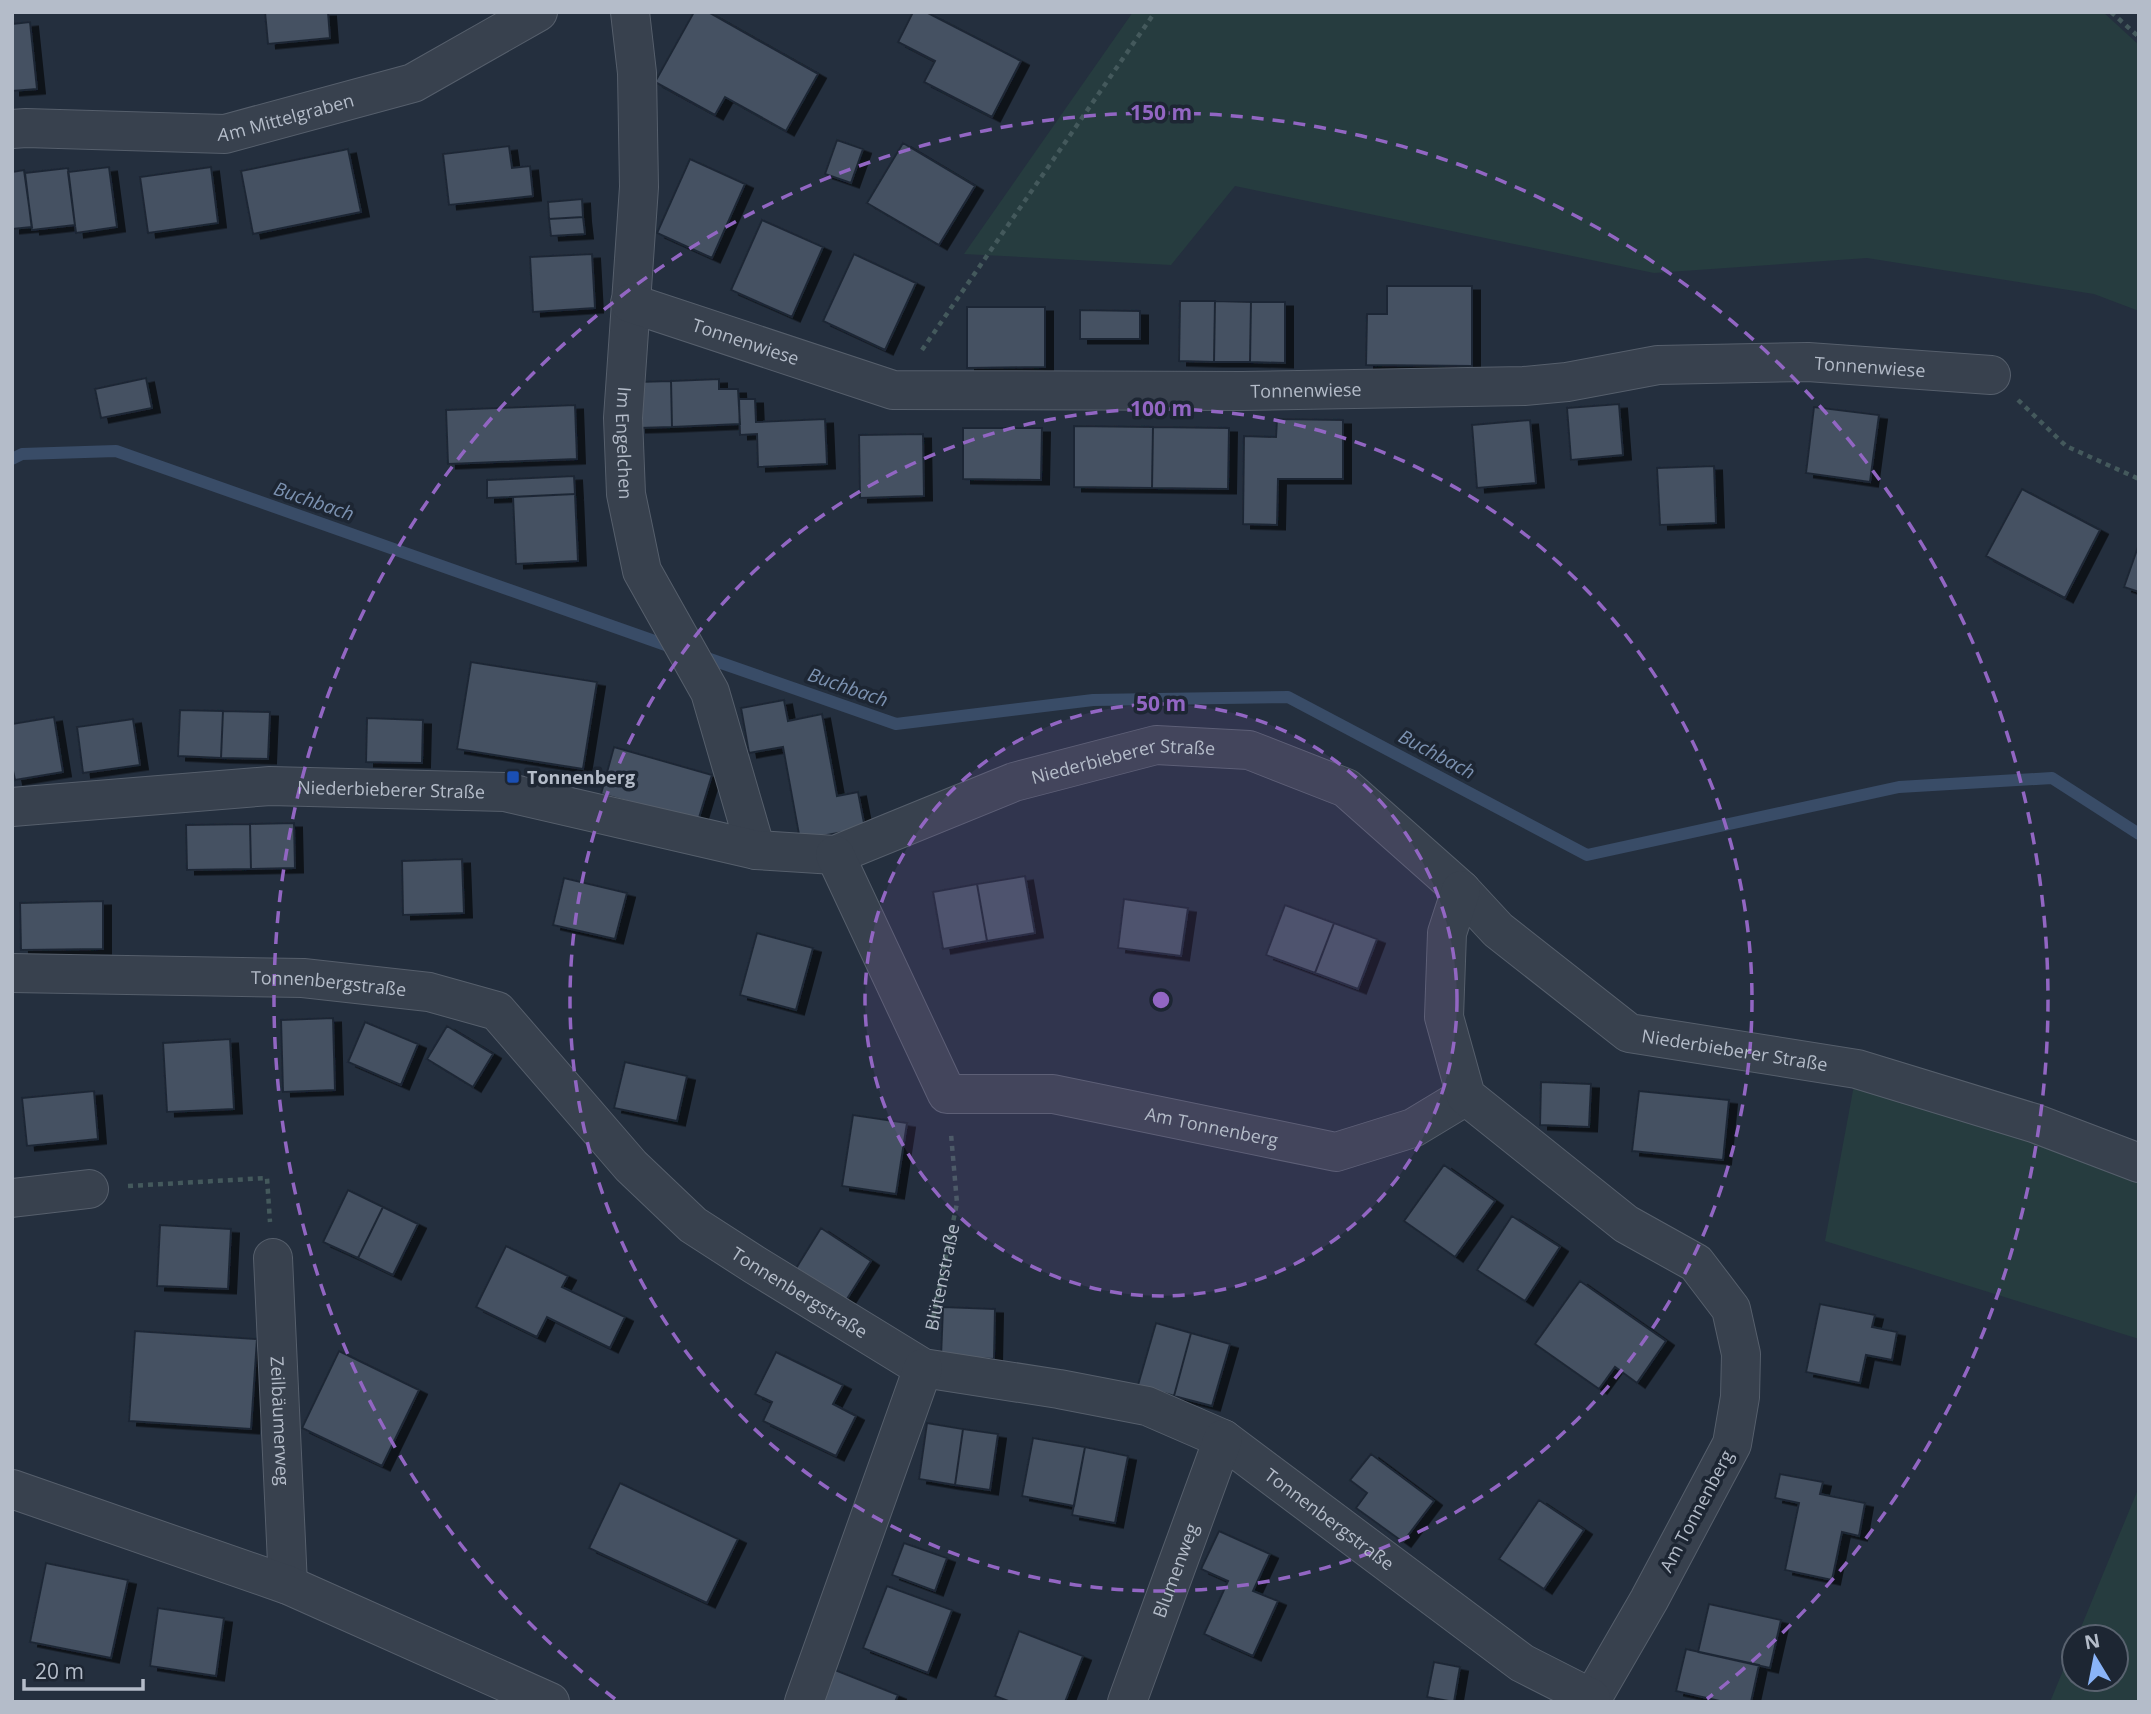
<svg xmlns="http://www.w3.org/2000/svg" width="2151" height="1714" font-family="'Open Sans',sans-serif">
  <style>
    .green { fill: #263c3f }
    .lines { fill: none; stroke-linecap: round; stroke-linejoin: round }
    .stream { stroke: #394c67; stroke-width: 12 }
    .building { fill: #455162; stroke: #1f2835; stroke-width: 2; filter: url(#shadow) }
    .minor-casing { stroke: #565f6c; stroke-width: 40 }
    .path { stroke: #44595c; stroke-width: 4.5; stroke-dasharray: 5 5; stroke-linecap: butt }
    .minor { stroke: #38414e; stroke-width: 38 }
    .ring { fill: none; stroke: #9266c3; stroke-width: 3.5; stroke-dasharray: 12 9 }
    .transit-dot { fill: #1a4fb4; stroke: #1d2633; stroke-width: 2.5 }
    .labels { text-anchor: middle; dominant-baseline: central; stroke-width: 7; stroke-linejoin: round; paint-order: stroke }
    .street-label { font-size: 18px; fill: #b4bcc9; stroke: #1d2633 }
    .poi-label { font-size: 18px; font-weight: bold; fill: #b4bcc9; stroke: #1d2633; text-anchor: start }
    .water-label { font-size: 19px; font-style: italic; fill: #7c92b1; stroke: #1d2633 }
    .centre { fill: #9266c3; stroke: #1d2633; stroke-width: 3.5 }
    .ring-label { font-size: 21px; text-anchor: middle; font-weight: bold; fill: #9266c3; stroke: #1d2633; stroke-width: 7; stroke-linejoin: round; paint-order: stroke }
  </style>
  <defs>
    <filter id="shadow"><feDropShadow dx="8" dy="4.5" stdDeviation="0" flood-color="#0009"/></filter>
  </defs>
  <rect width="100%" height="100%" fill="#242f3e"/>
  <!-- green -->
  <path class="green" d="M1133 12H2103L2139 45V311L2094 294 1867 258 1654 273 1235 186 1171 265 964 254Z
    M1857 1069 2139 1163V1339L1825 1241Z
    M2139 1487V1702H2050L2074 1644V1679H2116V1637H2077Z"/>
  <g class="lines">
    <!-- stream -->
    <path class="stream" d="M12 459 22 454 116 451 677 649
      M704 657 896 724 1093 700 1288 697 1587 855 1899 787 2052 778 2139 834"/>
  </g>
  <!-- building -->
  <path class="building" d="M265 12H328L330 38 268 44Z
    M694 12H708L818 74 786 131 725 97 715 115 655 82Z
    M913 12H926L1021 61 992 117 924 82 935 61 898 42Z
    M30 22 37 89 12 91V24Z
    M837 140 863 149 851 183 825 174Z
    M903 143 975 186 939 245 867 203Z
    M509 146 512 168 530 166 533 196 449 205 443 154Z
    M348 149 361 212 253 234 241 171Z
    M690 159 745 184 712 258 657 233Z
    M109 167 117 227 76 233 68 172Z
    M211 167 218 223 148 233 140 177Z
    M68 168 75 225 32 230 25 173Z
    M24 170 32 227 12 229V172Z
    M582 199 583 217 549 219 548 202Z
    M583 217 585 234 551 236 549 219Z
    M762 220 823 247 792 317 731 290Z
    M592 254 595 308 533 312 530 257Z
    M854 254 916 283 885 350 823 321Z
    M1387 286H1472V366L1366 365 1367 314H1387Z
    M1180 301H1215L1214 362 1179 361Z
    M1215 301 1251 302 1250 362H1214Z
    M1251 302H1285V363L1250 362Z
    M967 307H1045V367L967 368Z
    M1080 310 1140 311V339H1080Z
    M146 378 152 408 101 418 95 389Z
    M719 379V389H738L740 424 672 427 671 381Z
    M671 381 672 427 638 428 636 382Z
    M739 399H755L756 422 825 419 827 464 758 467 757 434 740 435Z
    M1619 404 1623 455 1571 460 1567 408Z
    M575 405 577 459 448 464 446 410Z
    M1814 407 1879 415 1870 482 1806 473Z
    M1277 419 1343 420V479H1278L1277 525 1243 524 1244 436 1276 437Z
    M1530 420 1536 483 1477 488 1472 425Z
    M1074 426 1153 427 1152 488 1074 487Z
    M1153 427 1229 428 1228 489 1152 488Z
    M963 428H1042L1041 480 963 479Z
    M923 434 924 496 860 498 859 435Z
    M1714 466 1716 523 1660 525 1657 468Z
    M574 476 575 494 487 498V480Z
    M2022 489 2100 530 2065 598 1986 556Z
    M575 494 578 561 516 564 513 497Z
    M2139 544V592L2124 587Z
    M471 662 597 682 583 769 457 749Z
    M784 700 788 721 822 714 837 796 858 792 865 828 800 840 783 747 749 753 741 708Z
    M180 710 223 711 221 758 178 756Z
    M223 711 270 712 268 759 221 758Z
    M54 717 63 772 15 780 12 766V724Z
    M367 718 423 720 422 763 366 762Z
    M133 719 140 765 83 773 77 727Z
    M614 747 712 775 698 821 601 794Z
    M294 823 295 868 251 869 250 824Z
    M250 824 251 869 187 870 186 825Z
    M462 859 464 913 403 915 402 861Z
    M1025 876 1035 933 987 941 977 884Z
    M564 878 627 893 615 939 553 925Z
    M977 884 987 941 943 949 933 892Z
    M1124 899 1188 908 1181 956 1118 948Z
    M103 901V949L21 950 20 903Z
    M1285 905 1334 923 1315 973 1266 955Z
    M1334 923 1377 939 1358 989 1315 973Z
    M757 933 813 948 796 1010 740 995Z
    M333 1018 335 1090 283 1092 281 1020Z
    M365 1022 418 1044 401 1085 348 1062Z
    M447 1026 493 1054 473 1087 427 1059Z
    M230 1039 234 1109 167 1112 163 1043Z
    M625 1062 687 1076 677 1121 614 1108Z
    M1541 1082 1591 1084 1589 1127 1540 1125Z
    M94 1091 98 1139 27 1146 22 1098Z
    M1639 1091 1729 1100 1723 1160 1632 1151Z
    M853 1115 907 1123 896 1194 842 1186Z
    M1444 1165 1495 1201 1455 1257 1404 1221Z
    M348 1190 383 1207 358 1258 323 1242Z
    M383 1207 418 1224 393 1275 358 1258Z
    M1512 1216 1560 1247 1525 1301 1477 1270Z
    M160 1225 231 1229 228 1289 157 1286Z
    M821 1228 871 1261 845 1302 795 1270Z
    M506 1246 568 1276 562 1287 625 1317 610 1348 547 1317 537 1337 476 1307Z
    M1580 1281 1666 1341 1637 1383 1615 1367 1599 1389 1535 1344Z
    M1820 1304 1875 1315 1872 1327 1897 1332 1892 1360 1866 1355 1860 1383 1806 1372Z
    M943 1307 995 1309 994 1359 941 1357Z
    M1156 1323 1191 1333 1174 1396 1138 1385Z
    M135 1331 257 1339 251 1429 129 1421Z
    M1191 1333 1230 1344 1212 1406 1174 1396Z
    M339 1351 419 1390 382 1466 302 1428Z
    M776 1352 843 1385 833 1404 856 1416 836 1456 763 1421 772 1402 755 1394Z
    M927 1423 963 1429 955 1485 919 1479Z
    M963 1429 998 1434 990 1490 955 1485Z
    M1033 1438 1085 1447 1074 1506 1022 1496Z
    M1085 1447 1128 1456 1115 1523 1072 1515Z
    M1371 1454 1434 1501 1403 1542 1356 1508 1367 1493 1350 1480Z
    M1780 1474 1823 1482 1820 1494 1865 1503 1859 1536 1842 1532 1832 1580 1785 1570 1799 1503 1775 1498Z
    M620 1483 738 1539 707 1603 589 1548Z
    M1539 1500 1584 1530 1544 1589 1499 1559Z
    M1219 1531 1270 1554 1253 1591 1278 1601 1253 1656 1204 1634 1228 1581 1201 1569Z
    M904 1543 947 1558 935 1591 892 1575Z
    M46 1563 128 1580 111 1658 30 1642Z
    M887 1586 952 1610 928 1673 863 1648Z
    M1709 1604 1781 1620 1770 1668 1698 1652Z
    M158 1608 224 1618 216 1676 150 1666Z
    M1019 1631 1083 1656 1065 1702H1011L995 1696Z
    M1686 1649 1759 1665 1751 1702H1724L1676 1691Z
    M1434 1662 1460 1667 1454 1702 1427 1697Z
    M835 1670 898 1695 895 1702H822Z"/>
  <g class="lines">
    <defs>
      <g id="minor">
        <path id="s2" d="M630 12 637 73 639 187 623 418 626 494 642 571 710 692 756 850"/>
        <path id="s3" d="M12 129 26 128 225 134 413 83 538 12"/>
        <path id="s4" d="M630 303 893 390 1242 391 1524 386 1567 382 1658 365 1808 362 1991 375"/>
        <path id="s5" d="M12 807 270 786 505 792 756 850 835 855 1014 782 1156 745 1249 750 1346 788 1461 890 1498 930 1629 1033 1857 1069 2034 1123 2139 1163"/>
        <path id="s6" d="M835 855 947 1094H1053L1336 1152 1413 1128 1466 1096"/>
        <path d="M1461 890 1447 933 1444 1017 1466 1096 1626 1224 1696 1263 1731 1309 1741 1354 1740 1397 1732 1444 1649 1600 1590 1702"/>
        <path id="s7" d="M12 973 303 978 429 992 497 1011 631 1166 693 1225 755 1265 923 1368 1059 1389 1147 1406 1223 1439 1522 1663 1591 1698"/>
        <path d="M12 1198 89 1189"/>
        <path id="s8" d="M273 1258 288 1585"/>
        <path d="M12 1489 288 1585 550 1702"/>
        <path d="M804 1702 923 1368"/>
        <path id="s9" d="M1127 1702 1223 1439"/>
      </g>
    </defs>
    <!-- minor casing -->
    <use href="#minor" class="minor-casing"/>
    <!-- path -->
    <g class="path">
      <path d="M2111 12 2139 37"/>
      <path d="M922 350 1155 12"/>
      <path d="M2018 400 2066 446 2139 479"/>
      <path d="M128 1186 267 1178 270 1222"/>
      <path id="s1" d="M931 1328 957 1203 951 1134"/>
    </g>
    <!-- minor -->
    <use href="#minor" class="minor"/>
  </g>
  <!-- distance rings -->
  <circle cx="1161" cy="1000" r="296" fill="#9266c3" fill-opacity=".12"/>
  <g class="ring">
    <circle cx="1161" cy="1000" r="296"/>
    <circle cx="1161" cy="1000" r="591"/>
    <path d="M615 1699A887 887 0 1 1 1707 1699"/>
  </g>
  <!-- markers -->
  <rect class="transit-dot" x="506" y="770" width="14" height="14" rx="3.5"/>
  <g class="labels">
    <!-- street labels -->
    <g class="street-label">
      <text stroke="none"><textPath href="#s3" startOffset="276">Am Mittelgraben</textPath></text>
      <text stroke="none"><textPath href="#s4" startOffset="122">Tonnenwiese</textPath></text>
      <text stroke="none"><textPath href="#s4" startOffset="1256">Tonnenwiese</textPath></text>
      <text stroke="none"><textPath href="#s4" startOffset="690">Tonnenwiese</textPath></text>
      <text stroke="none"><textPath href="#s2" startOffset="432">Im Engelchen</textPath></text>
      <text stroke="none"><textPath href="#s5" startOffset="1136">Niederbieberer Straße</textPath></text>
      <text stroke="none"><textPath href="#s5" startOffset="380">Niederbieberer Straße</textPath></text>
      <text stroke="none"><textPath href="#s7" startOffset="317">Tonnenbergstraße</textPath></text>
      <text stroke="none"><textPath href="#s5" startOffset="1850">Niederbieberer Straße</textPath></text>
      <text stroke="none"><textPath href="#s6" startOffset="532">Am Tonnenberg</textPath></text>
      <text stroke="none"><textPath href="#s1" startOffset="52">Blütenstraße</textPath></text>
      <text stroke="none"><textPath href="#s7" startOffset="905">Tonnenbergstraße</textPath></text>
      <text stroke="none"><textPath href="#s8" startOffset="163">Zeilbäumerweg</textPath></text>
      <text transform="translate(1696 1511) rotate(-62)">Am Tonnenberg</text>
      <text stroke="none"><textPath href="#s7" startOffset="1493">Tonnenbergstraße</textPath></text>
      <text stroke="none"><textPath href="#s9" startOffset="140">Blumenweg</textPath></text>
    </g>
    <!-- poi labels -->
    <g class="poi-label">
      <text x="527" y="777">Tonnenberg</text>
    </g>
    <!-- water labels -->
    <g class="water-label">
      <text transform="translate(314 501) rotate(19)">Buchbach</text>
      <text transform="translate(848 687) rotate(19)">Buchbach</text>
      <text transform="translate(1437 754) rotate(28)">Buchbach</text>
    </g>
  </g>
  <circle cx="1161" cy="1000" r="10" class="centre"/>
  <g class="ring-label">
    <text x="1161" y="120">150 m</text>
    <text x="1161" y="416">100 m</text>
    <text x="1161" y="711">50 m</text>
  </g>
  <!-- border -->
  <rect width="2151" height="1714" fill="none" stroke="#b4bcc9" stroke-width="28"/>
  <!-- north arrow -->
  <g transform="translate(2095 1658) rotate(350)"><circle r="33" fill="#1d2633" stroke="#59626f" stroke-width="2"/>
  <path d="M0-5L12 26L0 18L-12 26Z" fill="#8ab4f8"/>
  <text y="-10" font-size="19" font-weight="bold" text-anchor="middle" fill="#b4bcc9">N</text>
  </g>
  <!-- scale -->
  <path d="M24 1679v10h119v-10" fill="none" stroke="#b4bcc9" stroke-width="3.5"/>
  <text x="35" y="1679" font-size="21" fill="#b4bcc9" stroke="#1d2633" stroke-width="5" paint-order="stroke">20 m</text>
</svg>
